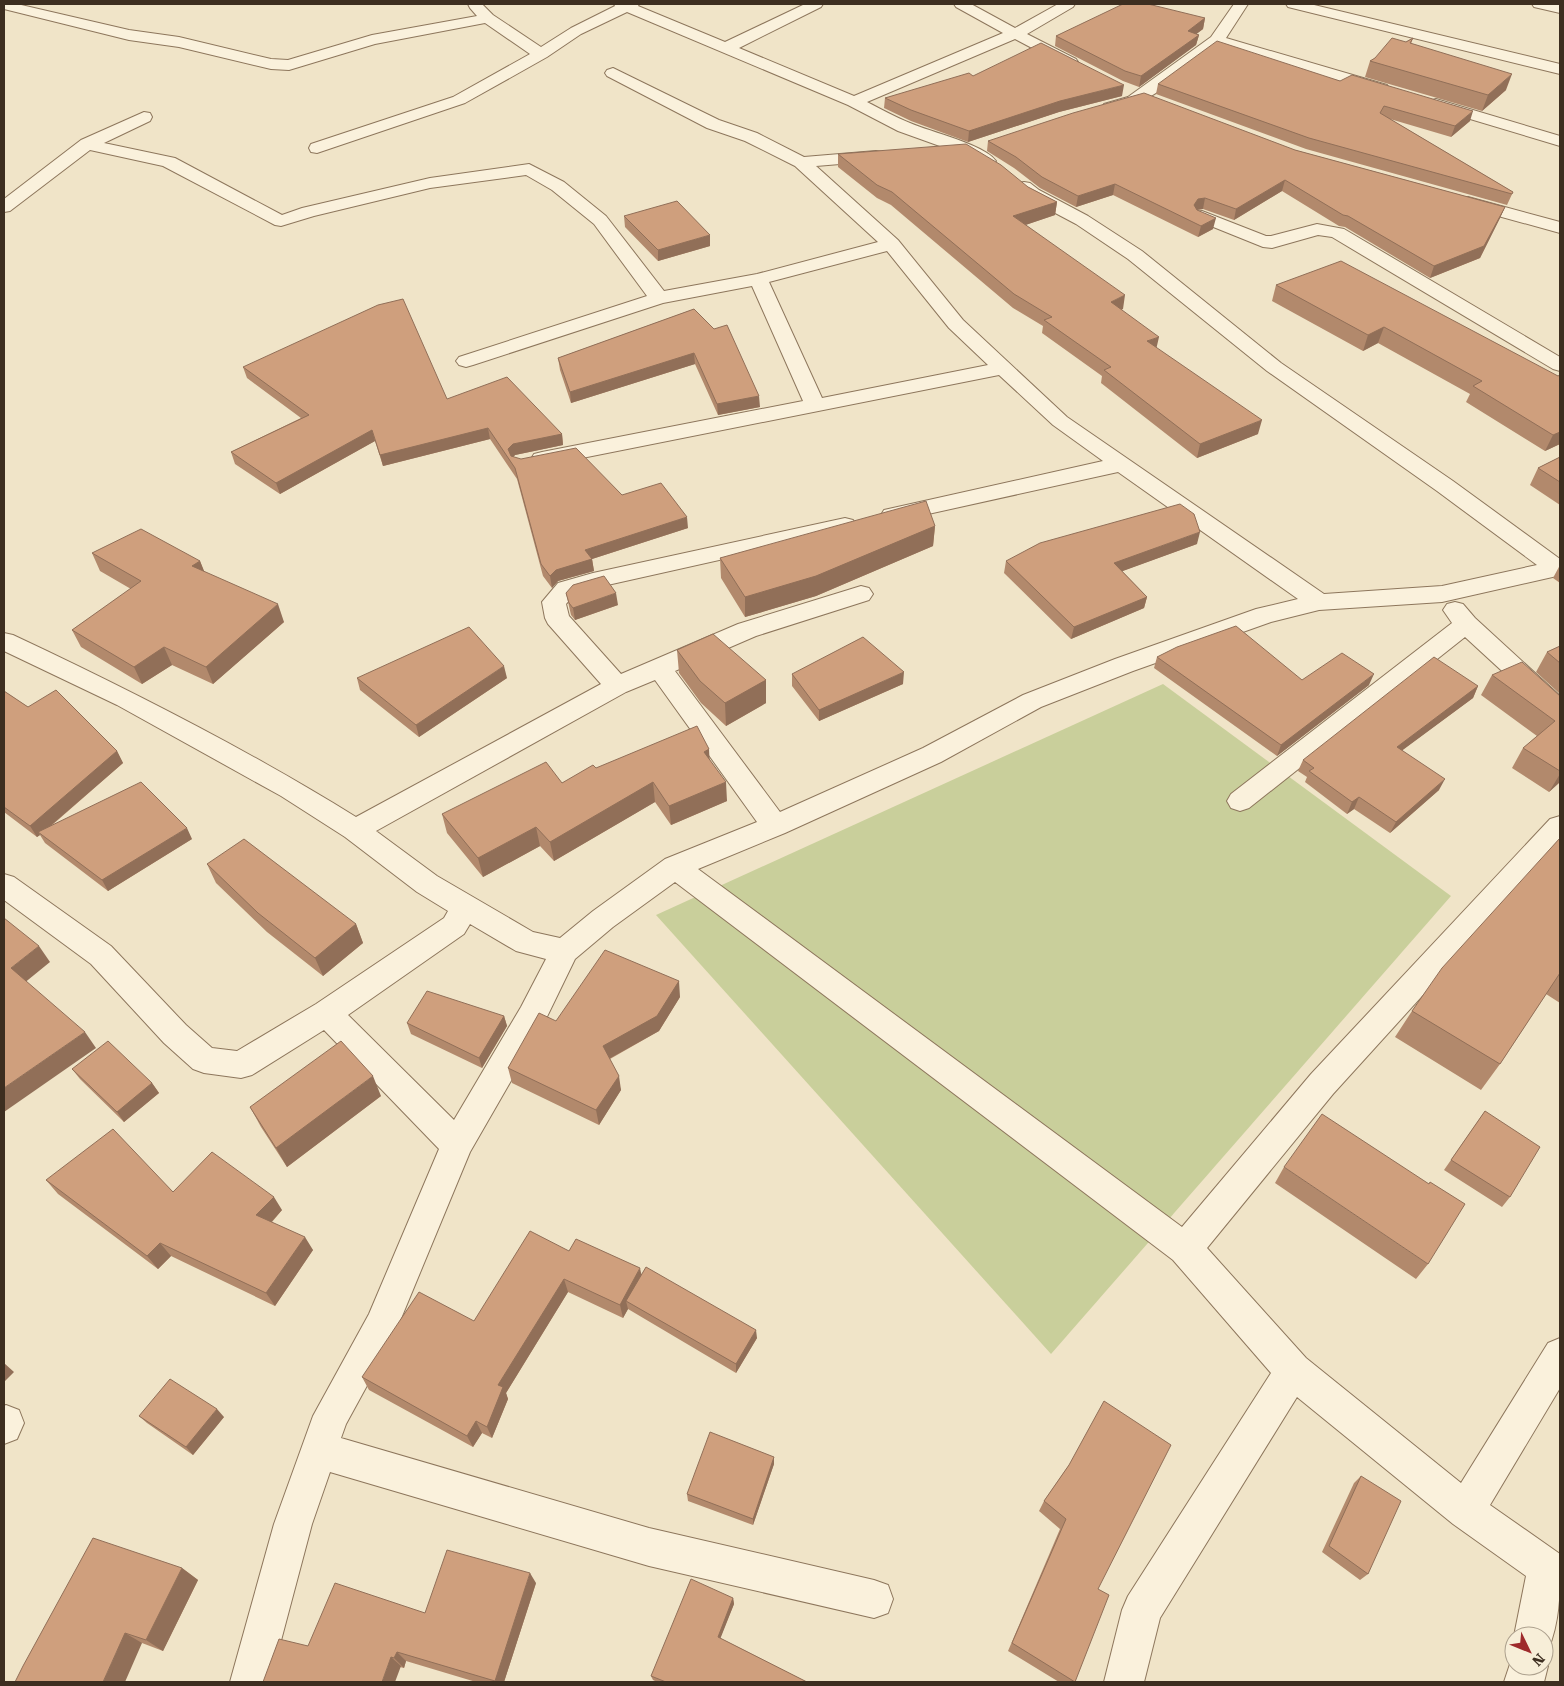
<svg xmlns="http://www.w3.org/2000/svg" width="1564" height="1686" font-family="'Roboto Serif',serif">
  <style>
    .green { fill: #c9cf9b }
    .lines { fill: none; stroke-linecap: round; stroke-linejoin: round }
    .minor-casing { stroke: #8d765c; stroke-width: 2 }
    .minor { fill: #faf1dc; fill-rule: evenodd }
    .wall { fill: #b2896c }
    .shaded-wall { fill: #916f58 }
    .building { fill: #cf9f7d; stroke: #916f58 }
  </style>
  <rect width="100%" height="100%" fill="#f0e4c8"/>
  <!-- green -->
  <path class="green" d="M1163 684 1451 896 1051 1354 656 915Z"/>
  <g class="lines">
    <defs>
      <path id="minor" d="M4 4H17L129 30 179 37 271 59 288 60 372 35 477 16 470 8 468 4H482L493 15 541 47 571 28 615 6 614 4H639L638 6 725 42 805 4H823L821 7 739 48 854 96 1003 33 956 7 954 4H971L1015 28 1058 4H1075L1073 7 1027 34 1076 59 1078 62 1076 65H1064L1015 39 867 102C881 109 895 117 910 123 930 132 984 144 996 161L993 165 987 166 962 154 898 131 848 105 627 12 581 34 547 57 465 103 317 153 311 152 309 148 311 144 453 97 530 54 485 23 375 44 289 70 271 69 179 47 129 40 4 9Z
        M1234 4H1248L1226 38 1387 85 1389 88 1387 91H1375L1219 46C1196 64 1134 118 1104 110L1102 107 1104 104 1128 97 1211 37Z
        M1286 4H1310L1560 64V74L1288 7Z
        M1532 4 1560 5V13L1534 7Z
        M613 68 719 120 757 133 804 157 876 151 882 152 885 156 882 160 876 161 816 166 898 240 963 320 1067 417 1324 594 1442 586 1537 565 1437 491 1267 371 1128 259 1076 224 1027 198 1015 187 1018 183 1024 182 1030 183 1039 190 1088 216 1142 251 1281 363 1453 481 1560 559V575L1557 576 1442 602 1319 610 1271 622 1133 671 1041 707 941 762 785 833 698 869 1182 1227 1311 1074 1550 819 1560 816V844L1333 1094 1207 1248 1306 1358 1461 1483 1548 1343 1560 1338V1388L1490 1505 1560 1554C1560 1587 1561 1619 1548 1650L1544 1652V1636H1514L1526 1576 1453 1524 1297 1397 1160 1618 1144 1682H1104L1122 1610 1128 1596 1271 1373 1173 1260 675 882 613 927 575 959 543 1025 470 1152 393 1338 346 1424 341 1438 649 1528 874 1580 888 1585 893 1599 888 1613 874 1618 649 1566 330 1472 312 1524 270 1682H230L274 1524 313 1416 369 1314 439 1149 324 1030 252 1075 241 1078 204 1073 193 1069 164 1043 91 964 4 900V874L14 877 111 946 186 1025 212 1048 237 1051 316 1004 444 918 448 911 417 892 345 837 281 796 117 705 4 651V633L13 635C130 690 245 748 356 817L601 684 548 624 545 618 542 602 558 583 593 573 845 518 853 520 856 525 853 530 603 586 574 595 566 604 569 616 621 674 738 624 861 586 869 588 873 594 869 600 756 636 675 671 780 812 923 748 1023 695 1115 659 1256 609 1298 599 1118 472 892 522 884 520 881 515 884 510 1103 461 1053 425 999 375 542 466 534 464 531 459 534 454 542 452 803 401 752 286 663 303 473 365 466 367 459 365 456 361 459 357 647 296 594 224 552 190 526 175 430 188 314 216 281 226 275 225 163 166 90 150 10 211 4 212V199L81 140 144 112 150 113 152 117 150 121 104 143 175 158 282 215 302 208 430 178 529 164 564 182 606 216 664 291 757 274 878 242 795 166 745 141 707 128 607 76 605 73 607 70ZM887 251 949 328 988 365 822 398 769 282ZM655 680 757 822 665 859 593 911 560 938 533 932 437 876 376 831 626 692ZM470 924 516 951 546 959 521 1007 454 1120 348 1015 464 934Z
        M1436 99 1560 136V146L1430 107 1428 104 1430 101Z
        M1468 197 1560 222V233L1462 206 1459 202 1462 198Z
        M1202 211 1266 236H1271L1317 224 1344 229 1560 357V371L1553 369 1332 237 1318 235 1272 248 1263 247 1196 220 1193 216 1196 212Z
        M1455 602 1463 604 1475 618 1560 696V719L1551 716 1465 637 1249 808 1240 811 1231 808 1227 801 1231 794 1452 623 1443 610 1447 604Z
        M6 1405 19 1410 24 1423 17 1439 4 1444V1406Z
        M1514 1652V1666H1544V1656L1548 1666 1544 1682H1504Z"/>
    </defs>
    <!-- minor casing -->
    <use href="#minor" class="minor-casing"/>
    <!-- minor -->
    <use href="#minor" class="minor"/>
  </g>
  <!-- wall -->
  <path class="wall" d="M1205 18 1203 29 1196 34 1199 35 1196 45 1139 87 1123 81 1055 46 1056 36Z
    M1413 38 1411 44 1506 90 1482 111 1365 77 1370 61Z
    M973 76 1122 96 1059 112 968 142 911 121 884 108 885 98Z
    M1340 81 1470 121 1451 137 1390 119 1513 192 1507 205 1306 149 1156 94 1158 84Z
    M988 141 1295 150 1505 207 1500 218 1480 258 1430 278 1345 227 1339 226 1282 191 1234 220 1203 209 1197 210 1213 229 1198 237 1113 195 1076 207 1040 188 1014 168 987 151Z
    M838 154 1028 187 1057 202 1055 215 1025 225 1123 309H1121L1156 348 1258 434 1197 458 1101 383 1102 376 1042 333 1043 326 1013 308 891 205 877 198 838 167Z
    M624 216 710 246 658 261 625 227Z
    M1276 285 1558 376 1560 375V444L1545 451 1466 402 1470 394 1378 343 1363 351 1272 301Z
    M694 309 760 407 718 415 695 364 571 403 560 370 558 358Z
    M243 367 447 399 562 434 563 445 515 455 513 457 622 495 688 528 592 559 594 571 558 581 552 588 543 576 517 479 490 439 383 466 375 441 280 494 235 464 231 452 301 418 247 378Z
    M1560 457V505L1530 485 1538 468Z
    M935 526 933 546 816 596 745 617 721 578 720 558Z
    M1197 544 1122 571 1147 597 1144 608 1071 639 1004 573 1006 561Z
    M92 553 200 561 204 572 284 622 213 684 172 665 142 684 81 647 72 630 131 589 100 571Z
    M1560 565V583L1553 578Z
    M566 593 618 605 575 620 571 615Z
    M1560 646V694L1536 672 1547 652Z
    M677 650 766 680V703L726 726 701 703 679 673Z
    M1157 657 1302 680 1369 685 1277 756 1154 668Z
    M792 674 903 684 819 721 792 686Z
    M1492 675 1560 696V782L1549 792 1512 768 1523 748 1537 736 1481 695Z
    M357 678H507L419 737 360 690Z
    M1478 686 1473 698 1402 750 1439 790 1390 833 1354 809 1347 814 1305 782 1307 777 1298 771 1303 760Z
    M4 691 28 707 117 751 123 763 51 826 192 839 108 891 45 843 40 835 37 837 4 812Z
    M709 749V758L727 801 671 825 655 802 554 861 540 846 483 877 447 833 442 814 562 783 596 768Z
    M1560 838V1003L1546 994 1500 1064 1481 1090 1395 1037 1412 1011Z
    M207 864 356 924 363 943 323 976 267 932 216 883Z
    M680 997 659 1031 610 1059 621 1090 599 1125 512 1083 508 1068 556 1021Z
    M504 1016 507 1026 482 1068 411 1034 407 1023Z
    M72 1069 152 1083 159 1093 124 1122 80 1079Z
    M381 1096 287 1167 261 1127 250 1107Z
    M1485 1111 1510 1197 1502 1207 1444 1170Z
    M1284 1167 1428 1264 1416 1279 1275 1183Z
    M46 1180 173 1192 282 1210 272 1222 313 1250 275 1306 171 1256 158 1269 58 1194Z
    M569 1251 641 1274 757 1338 736 1373 628 1309 623 1318 568 1292 506 1393 508 1399 492 1438 482 1433 473 1447 369 1390 362 1377 474 1321Z
    M139 1416 224 1417 193 1455 147 1423Z
    M774 1457V1464L753 1525 688 1501 687 1494Z
    M1069 1465 1098 1589 1075 1682H1059L1008 1651 1060 1529 1039 1511 1044 1501Z
    M1361 1476 1368 1574 1360 1580 1322 1552 1354 1483Z
    M182 1568 198 1580 163 1651 142 1643 15 1682Z
    M536 1583 504 1682H476L406 1661 404 1668 308 1646Z
    M733 1598 734 1604 720 1638 807 1682H657L653 1680 651 1676Z"/>
  <!-- shaded-wall -->
  <path class="shaded-wall" d="M1205 18 1203 29 1186 42 1188 31Z
    M1199 35 1196 45 1139 87 1141 76Z
    M1512 74 1506 90 1482 111 1488 95Z
    M1124 85 1122 96 1059 112 968 142 969 131 1060 101Z
    M1473 111 1470 121 1451 137 1455 126Z
    M1285 180 1282 191 1234 220 1236 209Z
    M1115 184 1113 195 1076 207 1078 196Z
    M1205 198 1203 209 1196 210 1194 205 1198 199Z
    M1057 202 1055 215 1011 230 1013 216Z
    M1505 207 1500 218 1480 258 1430 278 1434 266Z
    M1216 218 1213 229 1198 237 1201 226Z
    M710 235V246L658 261V250Z
    M1125 295 1123 309 1108 315 1111 302Z
    M1384 327 1378 343 1363 351 1368 335Z
    M1159 337 1156 350 1147 341Z
    M694 353 695 364 571 403 570 392Z
    M759 396 760 407 718 415 717 404Z
    M1262 420 1258 434 1197 458 1200 444Z
    M488 428 490 439 383 466 380 455Z
    M372 430 375 441 280 494 276 483Z
    M1560 432V444L1545 451 1553 435Z
    M562 434 563 445 515 455 510 461 508 449 513 444Z
    M687 517 688 528 592 559 594 571 558 581 552 588 550 576 556 570 585 550Z
    M935 526 933 546 816 596 745 617V597Z
    M1200 532 1197 544 1112 575 1114 563Z
    M200 561 207 578 192 566Z
    M616 593 618 605 575 620 573 608Z
    M1147 597 1144 608 1071 639 1074 627Z
    M278 604 284 622 213 684 206 667Z
    M164 647 172 665 142 684 134 667Z
    M504 666 507 678 419 737 416 725Z
    M904 672 903 684 819 721V710Z
    M1374 674 1369 685 1277 756 1281 745Z
    M766 680V703L726 726 725 703Z
    M1478 686 1473 698 1392 758 1397 747Z
    M709 749 710 769 704 752Z
    M117 751 123 763 41 834 38 832 40 835 37 837 30 826Z
    M1560 774V782L1549 792Z
    M1445 779 1439 790 1390 833 1396 822Z
    M653 782 655 802 554 861 550 842Z
    M726 782 727 801 671 825 669 806Z
    M1359 797 1354 809 1347 814 1352 802Z
    M536 827 540 846 483 877 478 858Z
    M187 828 192 839 108 891 102 880Z
    M356 924 363 943 323 976 315 958Z
    M39 946 50 962 23 984 11 968Z
    M679 981 680 997 659 1031 605 1061 603 1046Z
    M504 1016 507 1026 482 1068 479 1058Z
    M85 1032 96 1048 4 1112V1088Z
    M373 1076 381 1096 287 1167 276 1148Z
    M619 1076 621 1090 599 1125 596 1110Z
    M152 1083 159 1093 124 1122 117 1112Z
    M274 1197 282 1210 265 1229 256 1215Z
    M305 1237 313 1250 275 1306 266 1293Z
    M160 1243 171 1256 158 1269 147 1256Z
    M640 1268 643 1282 626 1301 628 1309 623 1318 620 1305Z
    M564 1279 568 1292 506 1393 508 1399 492 1438 487 1427 498 1385Z
    M756 1330 757 1338 736 1373V1364Z
    M4 1363 14 1372 4 1382Z
    M217 1409 224 1417 193 1455 186 1447Z
    M476 1421 482 1433 473 1447 467 1436Z
    M774 1457V1464L753 1525V1519Z
    M182 1568 198 1580 163 1651 146 1640Z
    M530 1573 536 1583 504 1682H496L495 1681Z
    M733 1598 734 1604 719 1642 718 1637Z
    M125 1633 142 1643 125 1682H103Z
    M397 1652 406 1661 404 1668 394 1658Z
    M391 1657 401 1666 395 1682H382Z"/>
  <!-- building -->
  <path class="building" d="M1123 4H1148L1205 18 1188 31 1199 35 1141 76 1125 71 1056 36Z
    M1392 38 1406 42 1413 38 1410 43 1512 74 1488 95 1370 61 1375 58Z
    M1217 41 1340 81 1352 75 1473 111 1455 126 1384 106 1380 113 1513 192 1512 194 1309 138 1158 84Z
    M1041 43 1124 85 1060 101 969 131 911 110 885 98 969 73 973 76Z
    M1144 93 1295 150 1505 207 1484 246 1434 266 1348 216 1343 215 1285 180 1236 209 1205 198 1198 199 1194 205 1197 210 1216 218 1201 226 1115 184 1078 196 1042 177 1016 157 988 141 1073 113Z
    M966 144 1001 165 1028 187 1057 202 1013 216 1125 295 1111 302 1159 337 1147 341 1262 420 1200 444 1104 370 1111 367 1044 320 1052 317 1014 294 892 192 877 185 838 154Z
    M677 201 710 235 658 250 624 216Z
    M1341 261 1558 376 1560 375V432L1553 435 1473 386 1482 381 1384 327 1368 335 1276 285Z
    M403 299 447 399 507 377 562 434 513 444 508 449 511 456 521 459 576 448 622 495 661 483 687 517 585 550 592 559 556 570 550 576 541 564 515 468 488 428 380 455 372 430 276 483 231 452 309 415 243 367 378 305Z
    M694 309 714 329 727 325 759 396 717 404 694 353 570 392 558 358Z
    M1560 457V482L1538 468Z
    M926 501 935 526 816 576 745 597 720 558Z
    M1180 504 1194 514 1200 532 1114 563 1147 597 1074 627 1006 561 1040 543Z
    M141 529 200 561 192 566 278 604 206 667 164 647 134 667 72 630 141 581 92 553Z
    M604 576 616 593 573 608 569 603 566 593 573 585Z
    M1236 626 1302 680 1342 653 1374 674 1281 745 1157 657 1177 647Z
    M469 627 504 666 416 725 357 678Z
    M713 634 766 680 725 703 700 681 677 650Z
    M863 637 904 672 819 710 792 674Z
    M1560 646V663L1547 652Z
    M1434 657 1478 686 1397 747 1445 779 1396 822 1359 797 1352 802 1309 771 1314 768 1303 760Z
    M1522 662 1560 696V771L1523 748 1555 721 1492 675Z
    M56 690 117 751 30 826 4 807V691L28 707Z
    M697 726 709 749 704 752 726 782 669 806 653 782 550 842 536 827 478 858 442 814 546 762 562 783 593 765 596 768Z
    M141 782 187 828 102 880 38 832Z
    M1560 838V973L1500 1064 1412 1011 1442 968Z
    M244 839 356 924 315 958 258 913 207 864Z
    M4 918 39 946 11 968 85 1032 4 1088Z
    M605 950 679 981 657 1016 603 1046 619 1076 596 1110 508 1068 539 1013 556 1021Z
    M427 991 504 1016 479 1058 407 1023Z
    M108 1041 152 1083 117 1112 72 1069Z
    M341 1041 373 1076 276 1148 250 1107Z
    M1485 1111 1540 1147 1510 1197 1451 1160Z
    M1322 1114 1429 1184 1430 1182 1465 1204 1428 1264 1284 1167Z
    M113 1129 173 1192 212 1152 274 1197 256 1215 305 1237 266 1293 160 1243 147 1256 46 1180Z
    M530 1231 569 1251 576 1239 640 1268 620 1305 564 1279 498 1385 503 1387 487 1427 476 1421 467 1436 362 1377 419 1292 474 1321Z
    M646 1267 756 1330 736 1364 626 1301Z
    M170 1379 217 1409 186 1447 139 1416Z
    M1104 1401 1171 1445 1098 1589 1109 1595 1075 1682 1012 1643 1066 1519 1044 1501 1069 1465Z
    M710 1432 774 1457 753 1519 687 1494Z
    M1361 1476 1401 1501 1368 1574 1329 1546Z
    M93 1538 182 1568 146 1640 125 1633 103 1682H15L23 1666Z
    M447 1550 530 1573 495 1681 397 1652 394 1658 391 1657 382 1682H263L279 1639 308 1646 335 1583 425 1613Z
    M691 1579 733 1598 718 1637 807 1682H666L651 1676Z"/>
  <!-- border -->
  <rect width="1564" height="1686" fill="none" stroke="#3d2e20" stroke-width="10"/>
  <!-- north arrow -->
  <g transform="translate(1529 1651) rotate(133)"><circle r="24" fill="#f7eed8" stroke="#ada18e"/>
  <path d="M0-4L9 19L0 12L-9 19Z" fill="#9e2a2b"/>
  <text y="-8" font-size="14" font-weight="bold" text-anchor="middle" fill="#3d2e20">N</text>
  </g>
</svg>
